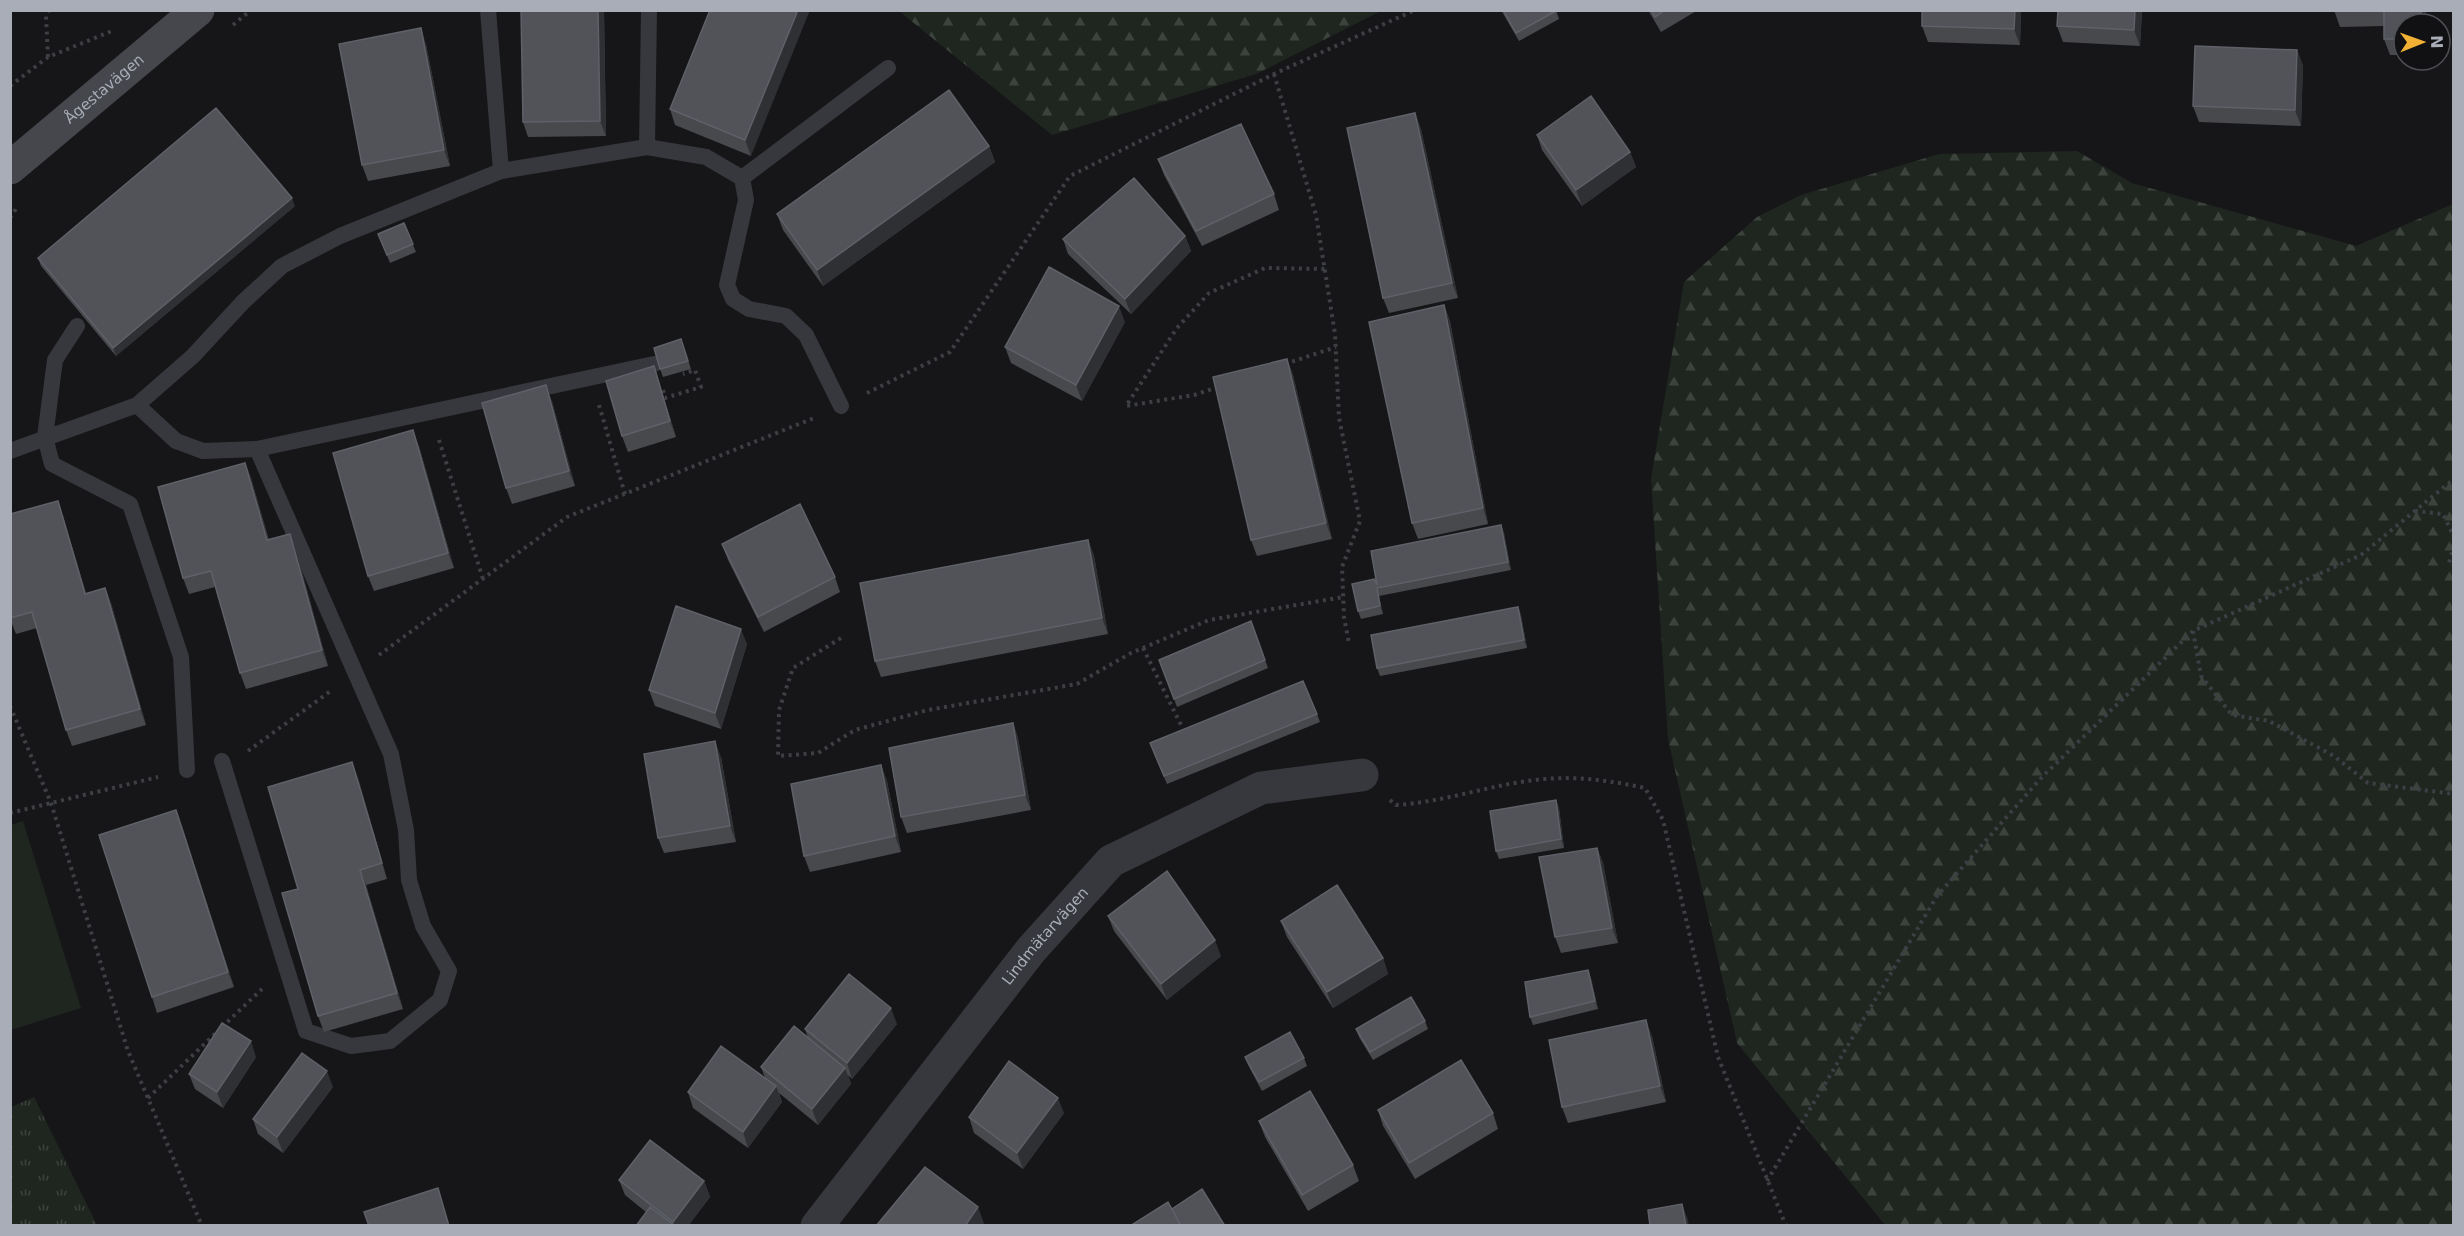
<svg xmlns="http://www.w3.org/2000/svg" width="2464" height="1236" font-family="'DejaVu Sans',sans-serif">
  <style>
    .grass { fill: url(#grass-tufts) }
    .forest { fill: url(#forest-firs) }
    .pitch { fill: #1e261f }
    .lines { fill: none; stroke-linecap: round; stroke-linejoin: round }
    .path { stroke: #3d3f44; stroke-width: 4; stroke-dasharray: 3 4.5; stroke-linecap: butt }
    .lane { stroke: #37383d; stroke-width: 16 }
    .street { stroke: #37383d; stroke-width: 33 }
    .secondary { stroke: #45474d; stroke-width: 33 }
    .wall { fill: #47494d }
    .shaded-wall { fill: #2f3033 }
    .building { fill: #525359; stroke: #5f6168; stroke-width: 1.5 }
    .labels { text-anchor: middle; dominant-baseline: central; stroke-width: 5; stroke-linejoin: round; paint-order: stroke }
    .street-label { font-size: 15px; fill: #a8adb8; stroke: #111113 }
  </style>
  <defs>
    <pattern id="grass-tufts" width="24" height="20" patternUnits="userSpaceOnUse" patternTransform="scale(1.5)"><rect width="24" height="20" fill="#1e261f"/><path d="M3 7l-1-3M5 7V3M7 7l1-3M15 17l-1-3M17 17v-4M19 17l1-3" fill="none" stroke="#3c433d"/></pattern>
    <pattern id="forest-firs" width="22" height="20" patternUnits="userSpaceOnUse" patternTransform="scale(1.5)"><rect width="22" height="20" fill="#1e261f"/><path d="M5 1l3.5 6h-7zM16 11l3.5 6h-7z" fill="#3c433d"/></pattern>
  </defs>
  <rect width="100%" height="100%" fill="#161618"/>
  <!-- grass -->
  <path class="grass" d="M34 1097 97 1225H11V1107Z"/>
  <!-- forest -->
  <path class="forest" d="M899 11V10L1381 11 1256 74 1052 135Z
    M2077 151 2132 183 2356 246 2453 204V1225H1885L1737 1043 1668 739 1651 479 1684 282 1757 217 1801 195 1939 154Z"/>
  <!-- pitch -->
  <path class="pitch" d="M23 821 81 1008 11 1030V825Z"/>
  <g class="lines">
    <!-- path -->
    <path class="path" d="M233 25 251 10
      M48 57 46 16 49 10
      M1274 74 1316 215 1335 334 1339 418 1360 521 1342 567 1344 617 1349 643
      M10 86 48 57 112 31
      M10 218 18 206
      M1285 364 1336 347
      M1218 387 1194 395 1126 406 1177 328 1209 293 1265 268 1325 269
      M663 390 665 398 701 387 695 370 683 374
      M867 393 950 352 1070 176 1274 74 1415 10
      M599 405 625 494
      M439 440 483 579
      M2415 511 2443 514 2454 537
      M2454 545 2449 563 2454 565
      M2193 631 2201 676 2232 715 2269 721 2334 756 2368 783 2454 794
      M841 638 793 668 779 710 778 756 818 753 855 730 928 710 1077 684 1131 653 1209 620 1343 597
      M1143 648 1181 725
      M379 655 567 517 814 418
      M10 706 51 803 128 1051 202 1226
      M248 751 332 690
      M1390 800 1396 805C1446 802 1495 783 1545 779 1579 776 1612 781 1645 788L1663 820 1718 1057 1786 1226
      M10 813 158 777
      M222 1027 262 989
      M148 1098 217 1032
      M1767 1181 1937 896 2042 777 2193 631 2361 555 2454 479"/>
    <!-- lane -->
    <path class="lane" d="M488 10 501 171
      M647 147 649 10
      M742 178 888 68
      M77 326 55 360 45 437 52 464 130 504 181 657 187 770
      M137 405 176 441 203 451 257 449 391 754 406 830 409 880 423 926 449 971 440 1000 390 1041 351 1046 306 1031 222 761
      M257 449 654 364
      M10 451 137 405 193 356 243 302 282 266 340 236 501 171 647 147 706 157 742 178 746 200 727 285 733 299 749 309 786 316 806 335 841 406"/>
    <!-- street -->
    <path class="street" id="s1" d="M817 1226 1031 950 1111 861 1261 788 1362 775"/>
    <!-- secondary -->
    <path class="secondary" id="s2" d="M10 168 198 10"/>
  </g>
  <!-- wall -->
  <path class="wall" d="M604 10 606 136 528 137 523 122Z
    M710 10 751 156 675 125 670 109Z
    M1501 10H1556L1559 19 1519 41Z
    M1648 10H1698L1661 32Z
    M1922 10H2021L2020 45 1928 42 1922 26Z
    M2142 10 2140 46 2063 42 2057 26Z
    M2334 10H2426L2427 24H2404V55H2390L2384 39V26L2340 27Z
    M426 44 450 166 368 181 362 165Z
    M2297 50 2303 66 2301 126 2199 122 2193 106Z
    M1415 113 1421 129 1458 298 1389 313 1383 298Z
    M1537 135 1630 152 1636 167 1582 206 1542 150Z
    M989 146 995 162 823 286 783 230 777 214Z
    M1158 159 1274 194 1279 210 1202 246 1164 175Z
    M295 206 116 356 41 266 38 258Z
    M404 223 416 252 390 263 378 234Z
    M1185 236 1191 251 1131 314 1068 254 1063 239Z
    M1444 305 1450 321 1488 524 1418 539 1412 523Z
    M1125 322 1082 401 1011 363 1005 347Z
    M681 339 691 369 663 377 660 369Z
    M1287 359 1293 375 1332 539 1257 556 1251 540Z
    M659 382 676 437 628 452 622 436Z
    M552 401 575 486 512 504 506 488Z
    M419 446 454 568 374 591 368 576Z
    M245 463 251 478 269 540 290 534 296 550 328 666 246 689 240 673 215 587 189 594 183 578Z
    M10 514 63 516 86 593 105 588 111 603 146 725 72 746 66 730 37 628 16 634 10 619Z
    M1501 525 1504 533 1511 570 1379 596 1383 614 1361 619 1358 611 1377 585Z
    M1088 540 1094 556 1108 634 881 677 875 661Z
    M722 544 835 577 840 592 764 632 728 560Z
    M1518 607 1521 615 1527 648 1380 676 1377 668Z
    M1251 621 1268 668 1177 707 1159 660Z
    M747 644 721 729 655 706 649 690Z
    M1317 714 1320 722 1167 784 1153 751Z
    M1013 723 1018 738 1031 810 907 833 901 817Z
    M721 757 736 842 664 853 658 838Z
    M881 765 887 781 901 852 810 872 804 856Z
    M358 778 387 879 366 885 403 1009 324 1032 318 1016 298 889Z
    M1556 800 1559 808 1564 848 1499 859 1496 851Z
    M182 826 234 987 157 1013 152 997Z
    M1597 848 1603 863 1618 943 1561 953 1555 937Z
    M1108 916 1221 956 1167 1000 1114 931Z
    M1281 921 1383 958 1388 974 1333 1008 1287 937Z
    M1591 978 1598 1009 1533 1025 1530 1017Z
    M1425 1021 1428 1029 1373 1060 1359 1037 1356 1029Z
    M897 1024 852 1079 848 1075 851 1084 818 1125 779 1093 782 1102 748 1148 693 1108 688 1092 765 1078 761 1067 808 1038 805 1029Z
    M1652 1036 1666 1102 1568 1123 1562 1107Z
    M256 1057 223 1108 195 1089 189 1074Z
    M1245 1057 1304 1058 1307 1066 1262 1091 1248 1065Z
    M333 1087 283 1153 258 1134 253 1119Z
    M1378 1110 1493 1113 1498 1129 1415 1179 1383 1126Z
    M1064 1113 1023 1169 974 1133 969 1117Z
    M1259 1121 1353 1165 1359 1181 1308 1211 1265 1137Z
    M619 1180 704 1181 710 1197 688 1226H636L646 1212 625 1195Z"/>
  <!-- shaded-wall -->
  <path class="shaded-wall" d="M598 10H604L606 136 600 121Z
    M798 10H810L751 156 745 140Z
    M2015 10H2021L2020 45 2014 29Z
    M2135 10H2142L2140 46 2134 30Z
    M2421 10H2426L2427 24H2421Z
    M421 28 426 44 450 166 444 150Z
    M2297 50 2303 66 2301 126 2295 110Z
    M1415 113 1421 129 1458 298 1452 283Z
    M989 146 995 162 823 286 817 270Z
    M1630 152 1636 167 1582 206 1576 190Z
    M292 198 295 206 116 356 113 348Z
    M1185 236 1191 251 1131 314 1125 299Z
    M1444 305 1450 321 1488 524 1483 508Z
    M1119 306 1125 322 1082 401 1076 385Z
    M1287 359 1293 375 1332 539 1326 523Z
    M654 366 659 382 676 437 670 421Z
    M546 385 552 401 575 486 569 471Z
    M413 430 419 446 454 568 448 553Z
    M245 463 251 478 273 556 267 540Z
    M58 501 63 516 90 609 85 594Z
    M1501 525 1504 533 1511 570 1508 562Z
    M290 534 296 550 328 666 322 650Z
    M1088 540 1094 556 1108 634 1102 618Z
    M105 588 111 603 146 725 140 709Z
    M1377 588 1379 596 1383 614 1380 606Z
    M1518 607 1521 615 1527 648 1524 640Z
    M741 629 747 644 721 729 715 713Z
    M1013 723 1018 738 1031 810 1025 795Z
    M715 741 721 757 736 842 730 826Z
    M352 762 358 778 387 879 382 863Z
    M881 765 887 781 901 852 895 836Z
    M1556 800 1559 808 1564 848 1561 839Z
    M176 810 182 826 234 987 228 972Z
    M1597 848 1603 863 1618 943 1612 928Z
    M360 870 366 885 403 1009 397 993Z
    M1215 940 1221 956 1167 1000 1161 984Z
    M1383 958 1388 974 1333 1008 1327 992Z
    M1588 970 1591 978 1598 1009 1595 1001Z
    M891 1008 897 1024 852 1079 847 1063Z
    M1646 1020 1652 1036 1666 1102 1660 1086Z
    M251 1041 256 1057 223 1108 217 1092Z
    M845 1068 851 1084 818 1125 812 1109Z
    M327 1071 333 1087 283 1153 277 1137Z
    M776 1086 782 1102 748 1148 743 1132Z
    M1058 1098 1064 1113 1023 1169 1017 1153Z
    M704 1181 710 1197 688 1226H675L673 1222Z
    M1682 1204 1688 1220 1689 1226H1686Z
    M978 1207 984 1223 982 1226H965Z"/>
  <!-- building -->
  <path class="building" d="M521 10H598L600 121 523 122Z
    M710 10H798L745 140 670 109Z
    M1503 10H1556V11L1516 33Z
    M1651 10H1665L1655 17Z
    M1922 10H2015L2014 29 1922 26Z
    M2058 10H2135L2134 30 2057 26Z
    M2384 10H2421V24H2404V39H2384Z
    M421 28 444 150 362 165 339 44Z
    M2195 46 2297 50 2295 110 2193 106Z
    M949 90 989 146 817 270 777 214Z
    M1591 96 1630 152 1576 190 1537 135Z
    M216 108 292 198 113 348 38 258Z
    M1415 113 1452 283 1383 298 1347 128Z
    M1241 124 1274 194 1196 231 1158 159Z
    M1134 178 1185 236 1125 299 1063 239Z
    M404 223 413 244 387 255 378 234Z
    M1049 267 1119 306 1076 385 1005 347Z
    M1444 305 1483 508 1412 523 1369 322Z
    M681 339 688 361 660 369 654 348Z
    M1287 359 1326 523 1251 540 1213 377Z
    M654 366 670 421 622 436 606 381Z
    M546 385 569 471 506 488 482 403Z
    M413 430 448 553 368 576 333 453Z
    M245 463 267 540 290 534 322 650 240 673 211 571 183 578 158 487Z
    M58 501 85 594 105 588 140 709 66 730 32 612 10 618V514Z
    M800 504 835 577 758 617 722 544Z
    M1501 525 1508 562 1377 588 1380 606 1358 611 1352 584 1374 579 1377 585 1371 551Z
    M1088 540 1102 618 875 661 860 583Z
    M676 606 741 629 715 713 649 690Z
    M1518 607 1524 640 1377 668 1371 635Z
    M1251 621 1265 660 1174 699 1159 660Z
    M1303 681 1317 714 1164 776 1150 743Z
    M1013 723 1025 795 901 817 889 748Z
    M715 741 730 826 658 838 644 754Z
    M352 762 382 863 360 870 397 993 318 1016 282 893 298 889 268 787Z
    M881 765 895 836 804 856 791 784Z
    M1556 800 1561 839 1496 851 1490 811Z
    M176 810 228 972 152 997 99 835Z
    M1597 848 1612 928 1555 937 1539 857Z
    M1167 871 1215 940 1161 984 1108 916Z
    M1337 885 1383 958 1327 992 1281 921Z
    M1588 970 1595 1001 1530 1017 1525 982Z
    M849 974 891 1008 847 1063 805 1029Z
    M1411 997 1425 1021 1370 1052 1356 1029Z
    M1646 1020 1660 1086 1562 1107 1549 1040Z
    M222 1023 251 1041 217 1092 189 1074Z
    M794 1026 845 1068 812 1109 761 1067Z
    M1290 1032 1304 1058 1259 1082 1245 1057Z
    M721 1046 776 1086 743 1132 688 1092Z
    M302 1053 327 1071 277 1137 253 1119Z
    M1461 1060 1493 1113 1409 1163 1378 1110Z
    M1009 1061 1058 1098 1017 1153 969 1117Z
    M1310 1091 1353 1165 1302 1195 1259 1121Z
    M650 1140 704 1181 673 1222 619 1180Z
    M925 1167 978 1207 965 1226H876Z
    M438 1188 449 1226H369L364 1212Z
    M1202 1189 1225 1226H1181L1172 1209Z
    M1168 1202 1181 1226H1130Z
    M1682 1204 1686 1226H1650L1648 1210Z
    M650 1207 675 1226H636Z"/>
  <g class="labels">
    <!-- street labels -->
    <g class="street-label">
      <text stroke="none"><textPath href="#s2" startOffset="123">Ågestavägen</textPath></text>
      <text stroke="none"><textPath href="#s1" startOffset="369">Lindmätarvägen</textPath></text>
    </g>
  </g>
  <!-- border -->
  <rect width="2464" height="1236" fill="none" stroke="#a8adb8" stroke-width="24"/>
  <!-- north arrow -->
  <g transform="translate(2422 42) rotate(89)"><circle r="28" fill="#111113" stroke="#4d4f55" stroke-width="1.5"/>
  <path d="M0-4.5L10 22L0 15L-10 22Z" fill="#f2b134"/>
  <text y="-9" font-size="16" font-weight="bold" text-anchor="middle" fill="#a8adb8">N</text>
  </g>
</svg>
